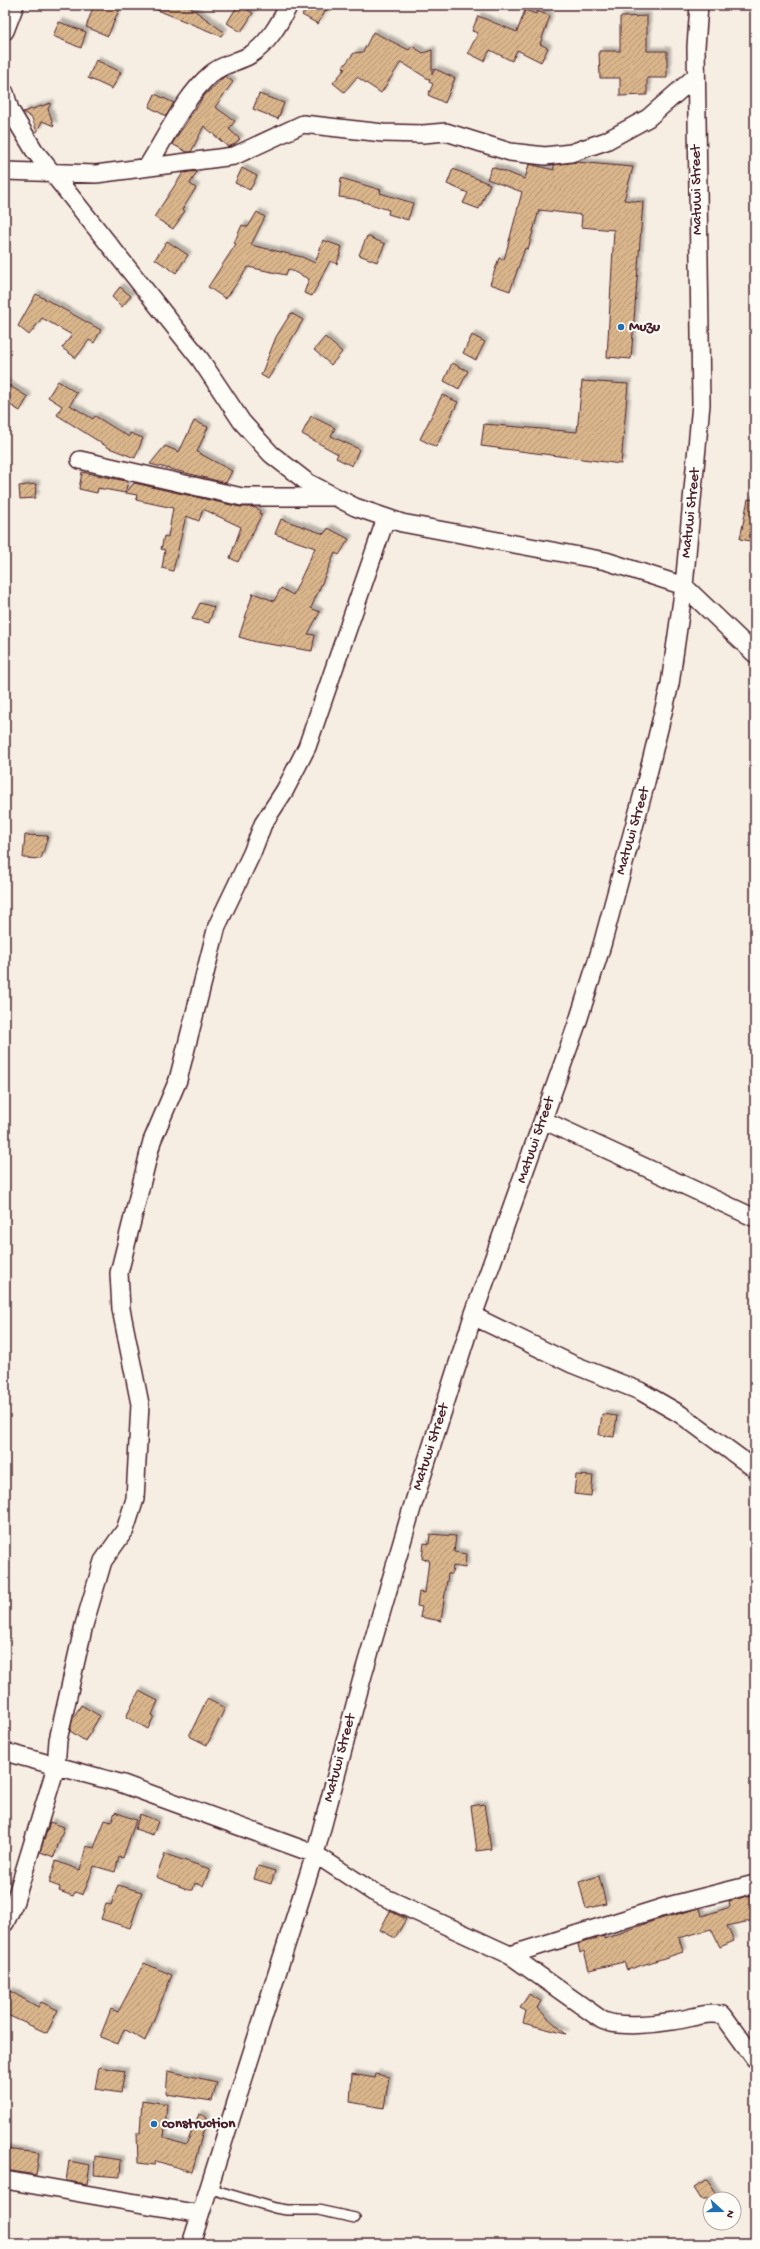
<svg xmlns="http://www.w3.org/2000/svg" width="760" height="2249" font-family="'Gochi Hand',sans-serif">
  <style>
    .building { fill: url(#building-hatch); stroke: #4a1f2b; filter: url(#shadow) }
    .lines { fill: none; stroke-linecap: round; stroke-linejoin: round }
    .lane-casing { stroke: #4a1f2b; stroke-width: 12 }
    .street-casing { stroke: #4a1f2b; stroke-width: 20 }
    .lane { stroke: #fdfcf7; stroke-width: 9 }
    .street { stroke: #fdfcf7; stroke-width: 17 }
    .poi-dot { fill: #1f6fb2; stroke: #fdfcf7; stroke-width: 1.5 }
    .labels { text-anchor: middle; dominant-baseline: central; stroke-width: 4; stroke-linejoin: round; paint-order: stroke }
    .street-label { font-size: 15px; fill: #4a1f2b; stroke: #fdfcf7 }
    .poi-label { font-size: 15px; font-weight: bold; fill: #4a1f2b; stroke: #fdfcf7; text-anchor: start }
  </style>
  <defs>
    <pattern id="building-hatch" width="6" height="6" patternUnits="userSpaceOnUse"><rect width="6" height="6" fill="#dab68c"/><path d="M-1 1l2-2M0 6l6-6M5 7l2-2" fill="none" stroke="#b39373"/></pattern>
    <filter id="shadow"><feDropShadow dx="3.5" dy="-3.5" stdDeviation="1" flood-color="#0004"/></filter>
  </defs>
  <rect width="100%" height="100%" fill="#f6eee2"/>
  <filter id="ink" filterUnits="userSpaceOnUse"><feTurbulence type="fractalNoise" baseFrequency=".025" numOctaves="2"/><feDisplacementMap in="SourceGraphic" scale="8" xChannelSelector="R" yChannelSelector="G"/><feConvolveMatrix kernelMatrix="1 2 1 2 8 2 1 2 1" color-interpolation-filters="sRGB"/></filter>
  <g filter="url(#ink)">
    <!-- building -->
    <path class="building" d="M94 5H121L108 36 86 27Z
      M145 5H187L224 32 221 36Z
      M238 5 253 13 241 32 227 23Z
      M308 5H317L326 10 318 24 302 15Z
      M525 10 536 14 537 11 550 16 540 44 548 48 541 62 517 50 512 61 490 50 484 61 468 53 478 33 472 31 478 16 517 32Z
      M647 16V51H667V78H647V95L620 96V78H600L599 51H620V17Z
      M59 22 86 32 81 48 53 36Z
      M373 32 409 50 412 46 423 53 432 50V75L435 69 455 78 445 103 428 95 433 84 429 82 430 80 401 62 381 93 357 77 344 92 333 83 345 69 343 67 354 53 363 52Z
      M96 60 121 72 112 89 88 78Z
      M225 76 233 82 215 107 235 121 229 129 240 139 235 144 228 147 204 126 191 152H187L172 144 204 96Z
      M155 94 174 103 166 116 149 107Z
      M259 94 284 103 278 119 253 109Z
      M51 103 48 109 54 126 42 121 37 132 32 118 23 112Z
      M576 162 633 167 624 200 643 202 631 359 607 357 614 230 581 227 582 215 539 210 528 249 525 248 510 291 490 284 499 258 504 260 522 192 487 179 492 167 525 179 529 164 554 170V165Z
      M242 168 257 176 250 190 235 183Z
      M453 169 490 184 479 209 463 203 468 193 447 184Z
      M197 171 190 184 196 188 182 210 185 211 173 229 154 217 183 173Z
      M341 178 381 190 380 193 413 203 408 220 388 214 389 210 354 199 339 197Z
      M257 212 265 217 251 245 302 257 315 263 323 240 342 247 337 264 330 261 312 296 304 293 309 279 288 269 286 275 248 267 226 299 208 287 236 244 234 243 242 225 248 227Z
      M367 236 385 244 377 262 359 255Z
      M167 241 188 255 176 273 155 259Z
      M120 287 131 296 122 307 112 297Z
      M36 294 101 330 94 343 89 340 76 358 62 348 72 335 42 318 29 335 18 326Z
      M291 313 303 320 268 379 261 375 276 337Z
      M472 335 485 342 476 360 463 353Z
      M325 337 342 352 331 365 314 350Z
      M452 363 468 371 459 389 444 381Z
      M58 381 77 393 70 405 93 419 95 416 129 437 130 433 143 438 135 458 109 448 57 415 62 406 48 397Z
      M582 381 628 384 621 464 481 446 484 424 577 432Z
      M5 383 28 397 20 411 5 402Z
      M442 395 458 402 436 447 420 439Z
      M311 416 335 428 331 436 359 449 352 466 336 458 338 454 302 434Z
      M194 421 208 427 197 452 232 471 226 483 150 464 165 446 179 452Z
      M82 472 126 481 128 482 125 493 98 488 97 493 79 489Z
      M134 483 240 507H253L260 510 259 513 262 514 238 562 230 558 241 527 203 509 199 521 186 516 173 571 162 568 165 550 161 549 164 536 168 537 173 508 136 500 137 495 126 493Z
      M36 484 35 498 20 499 19 486Z
      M748 499 755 500V542L740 539Z
      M281 519 324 534 328 528 349 539 339 555 335 553 311 608 320 612 308 634 315 635 312 651 256 642 239 637 253 593 274 601 281 588 293 595 315 548 275 534Z
      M200 603 214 607 209 623 192 619Z
      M25 835 48 836 41 859 23 858Z
      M602 1414 617 1416 614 1437 599 1435Z
      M576 1475 593 1476 591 1496 574 1494Z
      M430 1534 456 1536 454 1552 466 1554 465 1568 453 1566 452 1574H448L441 1621 420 1617 422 1607 417 1606 419 1592 425 1593 429 1560 422 1559 424 1543 429 1544Z
      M139 1691 158 1701 152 1715 154 1716 148 1729 126 1717Z
      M207 1699 225 1708 207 1745 189 1736Z
      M81 1705 100 1716 85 1741 70 1731 73 1718Z
      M484 1804 491 1849 477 1851 471 1806Z
      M115 1812 136 1820 123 1858 119 1857 115 1872 94 1866 83 1895 75 1892 73 1896 59 1891 60 1887 49 1883 56 1861 80 1870 86 1846 94 1848 105 1820 111 1822Z
      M140 1814 158 1821 153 1835 135 1829Z
      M50 1822 64 1827 54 1857 40 1852Z
      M165 1854 210 1869 203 1886 195 1883 193 1890H189L156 1877Z
      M258 1866 275 1871 271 1884 254 1879Z
      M599 1876 606 1904 586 1909 579 1882Z
      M118 1885 142 1892 130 1928 101 1919 106 1904 111 1905Z
      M755 1894V1920L727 1926 734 1941 720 1947 711 1929 679 1938 683 1952 627 1970 624 1962 589 1970 584 1951 580 1953 578 1944 604 1936V1939L653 1921 700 1908 702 1916 730 1907 729 1901Z
      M390 1911 406 1919 395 1938 380 1930Z
      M144 1963 172 1975 145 2041 124 2029 118 2044 100 2037 111 2009 118 2012Z
      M10 1991 38 2007 41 2002 58 2010 47 2033 5 2014V1999Z
      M529 1994 541 2001 537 2008 566 2034 523 2023 526 2011 520 2008Z
      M99 2067 125 2071 121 2093 95 2089Z
      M168 2071 217 2082 212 2101 166 2094Z
      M352 2074 375 2078 376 2074 389 2077 384 2108 350 2102Z
      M142 2100 167 2104 164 2138 186 2145 199 2114 207 2117 192 2172 156 2161 155 2165 138 2163 137 2133H140Z
      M5 2149 39 2153 36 2175 5 2170Z
      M95 2156 121 2160 120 2177 94 2175Z
      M69 2161 90 2165 87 2184 66 2181Z
      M707 2180 720 2199H701L694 2188Z"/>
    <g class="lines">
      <defs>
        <path id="lane" d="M208 2188 275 2208 287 2210H318L355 2218"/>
        <path id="street" d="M5 31 15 5
          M5 93 10 110 34 150 200 359 242 422 271 454 307 482 355 507 402 523 606 561 684 586 755 654
          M147 167C166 137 185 96 211 74 222 64 238 62 250 55 268 44 279 24 289 5
          M5 171 96 174 234 156 303 124 383 133 423 134 446 132 510 152 545 156 571 153 606 141 648 118 696 76
          M80 460 242 497H332
          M543 1120 755 1218
          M473 1316 572 1364 640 1391 680 1414 755 1469
          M5 1752 123 1784 315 1854 373 1892 510 1955 602 2020C617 2028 656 2024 673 2021 690 2019 706 2011 723 2015L755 2059
          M5 1923 15 1901 56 1767 58 1740 84 1625 103 1561 125 1530 135 1499 140 1404 121 1309 119 1273 152 1141 178 1080 217 926 252 853 263 824 285 790 307 747 386 518
          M510 1955 664 1907 755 1884
          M5 2180 200 2214
          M191 2244 315 1854 363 1675 412 1508 473 1316 577 1024 602 945 645 786 670 684 684 586 701 404 696 47 699 5"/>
      </defs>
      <!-- lane casing -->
      <use href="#lane" class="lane-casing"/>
      <!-- street casing -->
      <use href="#street" class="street-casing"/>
      <!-- lane -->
      <use href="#lane" class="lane"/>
      <!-- street -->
      <use href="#street" class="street"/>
    </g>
  </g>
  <!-- markers -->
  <g class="poi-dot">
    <circle cx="621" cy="327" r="4"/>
    <circle cx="154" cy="2124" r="4"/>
  </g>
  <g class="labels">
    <!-- street labels -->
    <g class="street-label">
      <text transform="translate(697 190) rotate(-91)">Matuwi Street</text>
      <text transform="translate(691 513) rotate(-84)">Matuwi Street</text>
      <text transform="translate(633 831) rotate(-74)">Matuwi Street</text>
      <text transform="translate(536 1140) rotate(-71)">Matuwi Street</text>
      <text transform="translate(431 1447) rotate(-72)">Matuwi Street</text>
      <text transform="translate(340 1758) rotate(-75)">Matuwi Street</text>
    </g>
    <!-- poi labels -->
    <g class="poi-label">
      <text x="629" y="327">Muzu</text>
      <text x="162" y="2124">construction</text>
    </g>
  </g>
  <!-- margin -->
  <rect width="760" height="2249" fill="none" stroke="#fdfcf7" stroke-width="20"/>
  <rect x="10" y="10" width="740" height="2229" fill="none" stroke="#4a1f2b" stroke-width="1.5" filter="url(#ink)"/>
  <!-- north arrow -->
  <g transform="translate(722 2211) rotate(111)"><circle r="19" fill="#fdfcf7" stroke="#b5a4a5"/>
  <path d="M0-3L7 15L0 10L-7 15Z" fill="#1f6fb2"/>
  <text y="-6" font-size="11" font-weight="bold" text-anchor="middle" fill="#4a1f2b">N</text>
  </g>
</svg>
